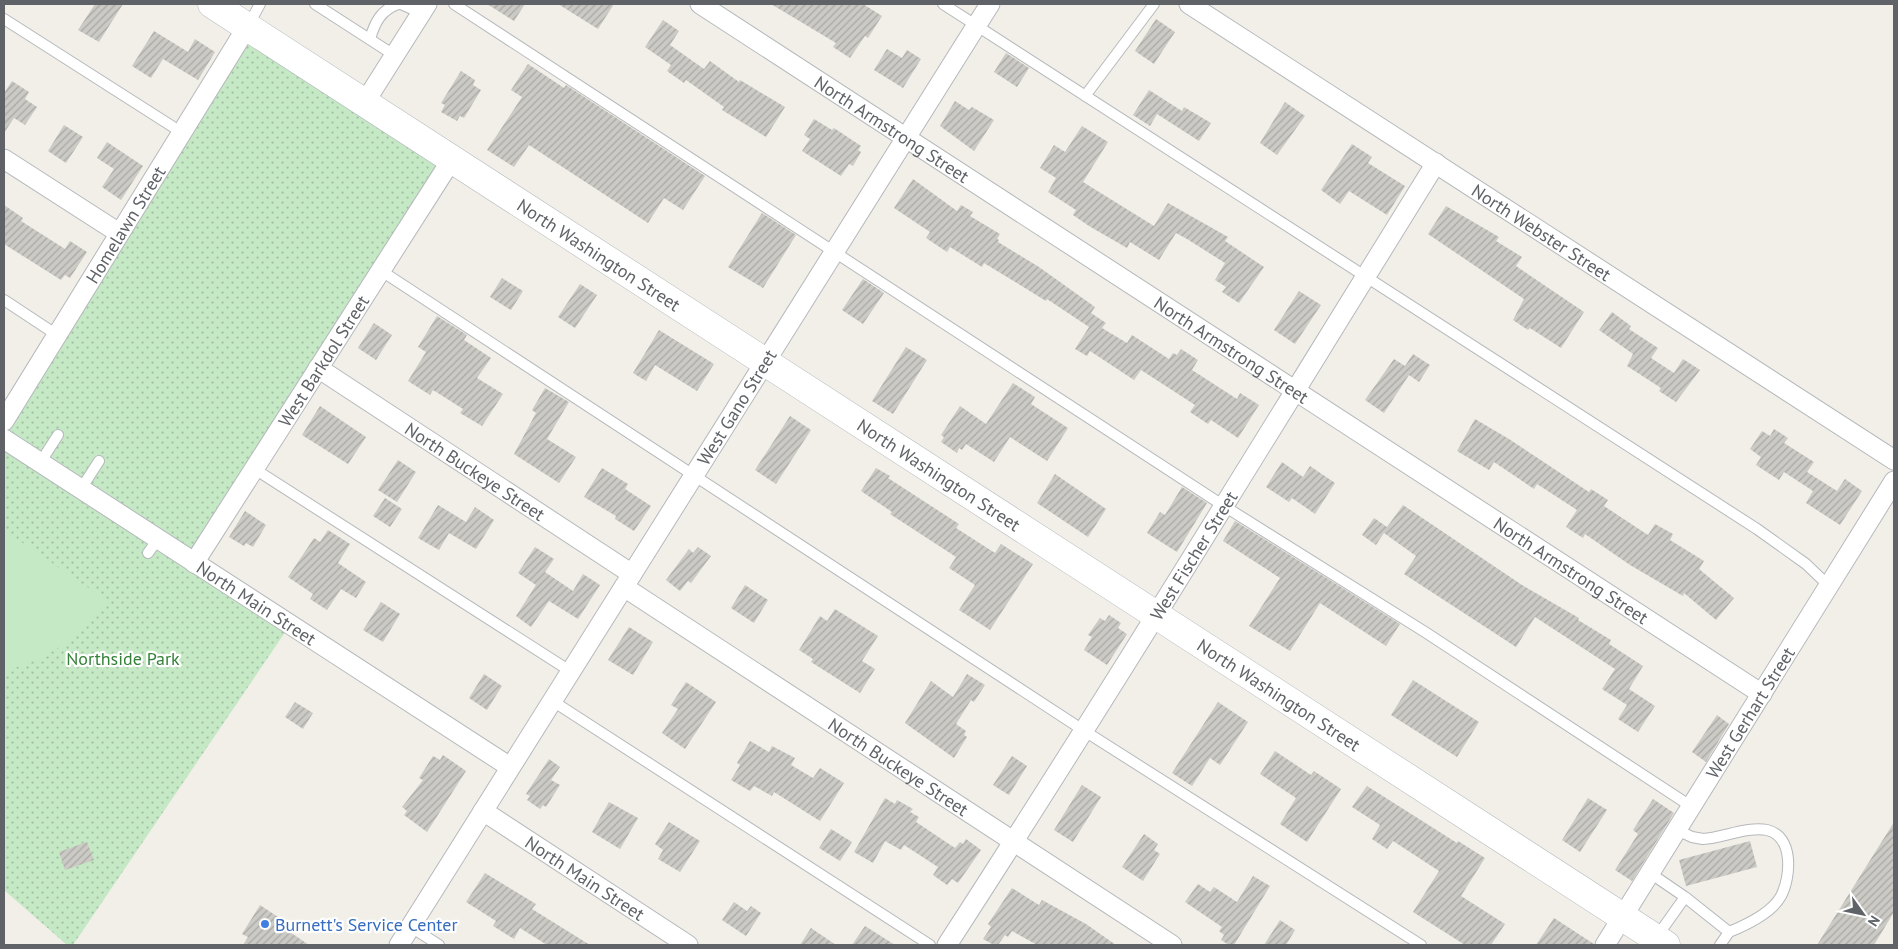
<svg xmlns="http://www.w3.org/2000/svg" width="1898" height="949" font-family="'PT Sans',sans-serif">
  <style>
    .green { fill: url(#green-dots) }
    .pitch { fill: #c5e8c5 }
    .building { fill: url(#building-hatch) }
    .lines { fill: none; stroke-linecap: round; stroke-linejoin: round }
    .lane-casing { stroke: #b5b8bc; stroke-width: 12 }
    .street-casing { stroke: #b5b8bc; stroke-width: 21 }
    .secondary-casing { stroke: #b6babf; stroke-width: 29 }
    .lane { stroke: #fff; stroke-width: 10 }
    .street { stroke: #fff; stroke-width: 19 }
    .secondary { stroke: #fff; stroke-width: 28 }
    .shop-dot { fill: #3f7fe0; stroke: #fff; stroke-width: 2 }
    .labels { text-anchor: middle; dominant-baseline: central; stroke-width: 4.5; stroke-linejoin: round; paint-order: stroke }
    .street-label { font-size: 18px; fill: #5f6368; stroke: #fff }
    .park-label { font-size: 18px; fill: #348238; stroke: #fff }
    .shop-label { font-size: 18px; fill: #366cbe; stroke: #fff; text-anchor: start }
  </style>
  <defs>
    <pattern id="green-dots" width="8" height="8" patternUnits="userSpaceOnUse" patternTransform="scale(1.25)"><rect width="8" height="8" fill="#c5e8c5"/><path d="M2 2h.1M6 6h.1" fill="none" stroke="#a3c0a4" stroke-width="1.8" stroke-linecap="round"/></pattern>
    <pattern id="building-hatch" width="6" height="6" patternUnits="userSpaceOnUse" patternTransform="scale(1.25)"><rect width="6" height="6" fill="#cccac5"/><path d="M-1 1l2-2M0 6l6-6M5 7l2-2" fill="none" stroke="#a9a8a4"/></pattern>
  </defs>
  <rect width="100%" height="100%" fill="#f1efe8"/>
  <!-- green -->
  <path class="green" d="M247 27 452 159 194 562 290 625 73 945H67L4 890V421Z"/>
  <!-- pitch -->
  <path class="pitch" d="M4 530 106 600C78 639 51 658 4 671Z"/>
  <!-- building -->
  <path class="building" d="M95 4H123L99 42 78 30Z
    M487 4H525L514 21Z
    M558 4H614L598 29Z
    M771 4H863L882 16 868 38 865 36 850 58 833 47 836 43Z
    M1156 19 1175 32 1154 64 1135 51Z
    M663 20 679 31 670 45 704 69 710 61 739 82 740 80 785 107 766 137 722 110 724 107 686 80 684 83 667 71 671 65 645 47Z
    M154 31 188 52 195 39 215 52 198 80 163 59 151 78 132 66Z
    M887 49 902 58 907 50 921 59 903 88 874 70Z
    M1006 53 1029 68 1017 87 994 72Z
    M528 64 564 88 566 85 705 176 683 210 664 198 648 223 529 145 514 167 487 150 522 97 511 90Z
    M461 71 475 80 473 85 481 90 464 118 460 116 457 121 441 112 445 105 441 103Z
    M12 81 29 92 25 99 37 107 25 125 14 118 4 133V93Z
    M1149 90 1182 111 1184 107 1211 123 1199 141 1157 114 1150 126 1133 115Z
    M955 101 969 110 972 107 994 120 974 151 940 126Z
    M1285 102 1305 116 1277 155 1260 143Z
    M814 119 832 130 834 128 861 146 858 150 861 152 853 166 849 164 841 176 802 151 810 139 804 135Z
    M64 125 83 137 66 163 48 151Z
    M1082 126 1108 142 1083 182 1154 226 1168 203 1228 237 1225 241 1264 267 1239 303 1222 292 1226 287 1215 280 1225 263 1187 239 1176 233 1159 260 1130 242 1127 248 1089 226 1073 215 1076 210 1048 192 1056 178 1040 168 1054 145 1065 152Z
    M107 142 143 166 121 200 102 187 114 169 97 158Z
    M1352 144 1372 157 1368 163 1405 186 1387 215 1349 191 1340 204 1321 190Z
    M913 179 957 211 961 205 973 212 970 216 1000 234 997 239 999 240 998 242 1039 267 1095 307 1091 313 1106 323 1102 328 1127 343 1132 335 1169 359 1173 353 1177 355 1181 349 1198 360 1192 370 1237 399 1240 393 1259 405 1238 438 1211 420 1208 424 1190 412 1195 405 1141 370 1134 380 1090 351 1087 356 1075 349 1089 327 1047 299 1046 301 984 263 982 267 950 247 947 252 926 238 930 232 894 208Z
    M4 205 23 218 21 221 65 249 70 241 87 252 70 278 65 275 61 280 4 244Z
    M1446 206 1499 237 1496 241 1522 257 1516 266 1584 312 1561 348 1530 328 1528 330 1513 320 1524 299 1428 234Z
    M762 213 796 235 763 288 728 267Z
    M502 278 523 291 511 310 490 297Z
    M863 279 884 293 863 324 842 310Z
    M580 284 597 295 575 328 558 317Z
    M1299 291 1321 305 1295 344 1274 330Z
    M1612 312 1631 326 1629 329 1658 348 1651 358 1674 373 1683 359 1700 370 1676 402 1659 391 1661 388 1627 366 1633 354 1599 330Z
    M437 316 467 335 464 340 491 358 477 378 503 394 482 426 460 413 463 409 433 390 430 395 408 381 426 352 418 347Z
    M374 323 392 335 376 360 358 348Z
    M659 330 714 364 697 391 655 365 646 381 633 373Z
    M906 347 927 360 893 414 872 401Z
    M1413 354 1430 365 1419 382 1409 375 1384 413 1365 400 1394 359 1405 366Z
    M1013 383 1035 397 1031 404 1068 428 1047 461 1010 437 994 462 966 444 962 450 959 448 957 453 941 442 944 437 941 435 960 406 986 424Z
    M545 388 569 402 547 439 576 457 559 483 514 454 536 413 532 410Z
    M320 406 366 437 348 464 302 435Z
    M790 416 811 430 776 484 755 470Z
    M1475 419 1509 439 1589 492 1591 489 1608 500 1604 506 1648 535 1655 524 1673 534 1670 540 1704 561 1699 569 1734 598 1716 620 1684 593 1683 596 1630 565 1585 534 1583 538 1566 527 1577 510 1537 484 1534 489 1494 462 1489 470 1457 451Z
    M1774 429 1788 438 1784 443 1814 462 1807 472 1837 491 1845 479 1862 491 1840 525 1806 503 1813 491 1784 472 1779 480 1756 465 1761 457 1750 449 1762 431 1770 436Z
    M398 460 416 472 397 502 378 490Z
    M1282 462 1303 477 1310 466 1335 483 1315 514 1292 498 1289 502 1266 487Z
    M602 468 628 484 625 489 651 506 634 531 615 519 616 516 584 497Z
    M876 468 890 476 888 478 959 524 956 528 995 553 1001 544 1033 564 990 630 959 610 975 585 949 568 956 557 890 514 892 512 861 491Z
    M1055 474 1106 509 1088 537 1037 503Z
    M1182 487 1207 503 1177 552 1147 533 1160 512 1165 515Z
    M385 498 402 509 390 527 373 516Z
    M438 505 466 522 475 507 494 520 476 549 449 533 439 550 418 538Z
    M1403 505 1522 585 1579 618 1578 620 1611 640 1609 644 1643 666 1629 689 1655 706 1638 732 1618 719 1627 705 1602 689 1615 669 1535 617 1516 647 1404 574 1416 556 1384 533 1376 545 1362 535 1374 518 1387 527Z
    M245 511 266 525 253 547 246 543 244 546 229 537Z
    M1235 521 1400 624 1386 646 1320 603 1290 651 1249 626 1280 578 1223 541Z
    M328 530 350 544 338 563 366 582 356 598 341 589 327 610 310 599 313 594 288 577 314 538 320 542Z
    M535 547 554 559 545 572 573 591 583 574 600 585 578 619 549 601 531 627 516 616 536 585 518 573Z
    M698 547 711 556 691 583 688 581 680 591 666 580 689 549 693 553Z
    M745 585 768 600 754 623 731 608Z
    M381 602 400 614 383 642 363 630Z
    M835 609 878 636 862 661 875 669 860 693 811 662 813 659 799 650 820 616 827 621Z
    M1109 615 1121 623 1118 628 1127 634 1107 665 1084 650 1092 637 1088 635 1100 618 1105 621Z
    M629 627 653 642 633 675 608 660Z
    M484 674 502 686 487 710 469 698Z
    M967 674 985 685 974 702 971 700 956 724 966 731 964 735 967 737 954 758 905 723 931 681 953 697Z
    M1413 680 1479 722 1457 757 1391 715Z
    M686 682 716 702 685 749 662 733 678 709 671 705Z
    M295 702 313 713 303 729 285 717Z
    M1218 702 1248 722 1220 765 1210 758 1192 786 1172 773Z
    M1717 715 1729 724 1706 762 1692 752Z
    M750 741 769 752 772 746 795 758 791 765 813 778 820 768 844 783 820 821 774 792 772 796 754 786 750 791 731 780 740 765 737 763Z
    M1275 751 1311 775 1314 771 1341 789 1307 842 1280 824 1296 798 1260 774Z
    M443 755 466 771 427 832 404 815 407 811 402 807 423 780 419 778 433 756 440 760Z
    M1012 756 1027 766 1009 795 993 785Z
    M549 759 560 767 551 780 560 785 546 807 543 805 540 809 527 800 530 796 526 794Z
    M1082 785 1101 797 1073 842 1054 830Z
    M1367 786 1457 843 1458 841 1485 858 1461 896 1505 924 1491 945H1465L1413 912 1439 871 1393 841 1387 849 1372 839 1380 825 1352 807Z
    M885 798 895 804 897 800 913 809 910 812 919 817 916 822 955 848 960 842 963 844 966 839 981 850 958 883 952 879 947 885 933 875 938 867 904 845 901 850 885 841 873 863 854 852Z
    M1588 798 1607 810 1580 852 1562 840Z
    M1653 799 1674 813 1632 881 1615 870 1638 834 1633 830Z
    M609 802 638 818 620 849 592 832Z
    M669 822 700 841 680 872 658 859 663 850 655 844Z
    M1894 822V912L1874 945H1817Z
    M831 829 852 842 840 861 819 848Z
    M1144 834 1158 844 1154 850 1160 854 1143 881 1122 867Z
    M1750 841 1757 867 1686 886 1679 860Z
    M87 842 94 860 65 870 59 852Z
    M485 873 536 904 532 909 590 945H547L520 928 514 939 493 926 496 921 466 902Z
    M1253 876 1270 886 1234 945H1229L1221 940 1224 935 1219 931 1222 927 1185 902 1198 884 1210 892 1214 887 1237 902Z
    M1012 888 1039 905 1042 900 1086 924 1116 945H1037L1012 931 1008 937 1005 935 998 945H994L983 939 991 927 988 924Z
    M734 902 747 911 751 906 761 913 746 936 722 920Z
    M260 905 284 921 281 926 309 945H243L248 937 242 934Z
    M1554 918 1594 944V945H1536Z
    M1280 920 1295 930 1286 945H1264Z
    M865 926 895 945H852Z
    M811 928 836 945H800Z"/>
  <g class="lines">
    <defs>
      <path id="lane" d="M315 4 394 55
        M401 4 421 13
        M454 4 1224 506 1425 632 1692 807
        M943 4 1757 529 1806 564 1829 586
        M4 19 181 132
        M248 26 260 4
        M370 39C375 22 381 10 398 4
        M1085 96 1154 4
        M380 270 1083 730 1421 945
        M4 300 57 335
        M40 463 58 435
        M253 468 570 671
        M81 489 99 461
        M148 553 158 539
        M551 700 930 945
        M1677 830 1692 837 1703 839C1722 838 1748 826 1767 830 1794 836 1791 877 1781 896 1772 913 1746 925 1729 932
        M1650 873 1685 897 1656 938
        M1685 897 1729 932 1720 945
        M411 927 439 945"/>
      <g id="street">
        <path id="s1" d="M700 4 1762 694"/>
        <path id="s2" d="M1189 4 1894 460"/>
        <path d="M365 102 427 4"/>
        <path d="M4 159 119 233"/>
        <path id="s3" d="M318 368 632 574"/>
        <path id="s4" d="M4 421 247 27"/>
        <path id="s5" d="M4 439 510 767"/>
        <path id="s6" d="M194 563 452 159"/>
        <path id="s7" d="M624 587 1172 945"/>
        <path id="s8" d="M483 811 688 945"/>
        <path id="s9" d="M399 945C598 632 791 316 990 4"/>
        <path id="s10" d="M947 945C1114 687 1274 424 1436 163"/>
        <path id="s11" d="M1605 945 1894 481"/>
      </g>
      <g id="secondary">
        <path id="s12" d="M212 4 1666 945"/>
      </g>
    </defs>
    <!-- lane casing -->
    <use href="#lane" class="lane-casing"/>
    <!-- street casing -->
    <use href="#street" class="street-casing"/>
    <!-- secondary casing -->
    <use href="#secondary" class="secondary-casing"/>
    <!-- lane -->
    <use href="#lane" class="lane"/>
    <!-- street -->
    <use href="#street" class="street"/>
    <!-- secondary -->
    <use href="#secondary" class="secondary"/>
  </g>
  <!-- markers -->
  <circle class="shop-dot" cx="265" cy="924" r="5"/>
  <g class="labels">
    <!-- street labels -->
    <g class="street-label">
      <text stroke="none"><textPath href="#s1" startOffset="229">North Armstrong Street</textPath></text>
      <text stroke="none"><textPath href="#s4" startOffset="231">Homelawn Street</textPath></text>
      <text stroke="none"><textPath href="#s2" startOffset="420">North Webster Street</textPath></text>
      <text stroke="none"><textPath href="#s12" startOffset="461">North Washington Street</textPath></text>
      <text stroke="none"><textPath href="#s1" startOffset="634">North Armstrong Street</textPath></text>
      <text stroke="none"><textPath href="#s6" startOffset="240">West Barkdol Street</textPath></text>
      <text stroke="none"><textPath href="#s9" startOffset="635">West Gano Street</textPath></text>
      <text stroke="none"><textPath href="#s3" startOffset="188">North Buckeye Street</textPath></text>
      <text stroke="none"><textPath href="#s12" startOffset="866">North Washington Street</textPath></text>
      <text stroke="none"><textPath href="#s10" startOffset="461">West Fischer Street</textPath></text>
      <text stroke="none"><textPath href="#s1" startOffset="1039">North Armstrong Street</textPath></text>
      <text stroke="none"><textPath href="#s5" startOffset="301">North Main Street</textPath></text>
      <text stroke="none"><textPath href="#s12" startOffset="1271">North Washington Street</textPath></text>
      <text stroke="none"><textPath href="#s11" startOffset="274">West Gerhart Street</textPath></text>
      <text stroke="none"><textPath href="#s7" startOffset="328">North Buckeye Street</textPath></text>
      <text stroke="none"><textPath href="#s8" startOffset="122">North Main Street</textPath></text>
    </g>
    <!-- park labels -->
    <g class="park-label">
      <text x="123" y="658">Northside Park</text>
    </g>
    <!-- shop labels -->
    <g class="shop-label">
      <text x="275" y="924">Burnett's Service Center</text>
    </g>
  </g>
  <!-- border -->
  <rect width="1898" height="949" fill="none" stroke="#5f6368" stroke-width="10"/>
  <!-- north arrow -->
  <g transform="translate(1863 914) rotate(123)" stroke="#ffffff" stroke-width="4" paint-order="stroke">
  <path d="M0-4L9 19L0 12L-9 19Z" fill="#5f6368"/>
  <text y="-8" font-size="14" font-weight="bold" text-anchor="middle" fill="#5f6368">N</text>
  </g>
</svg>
